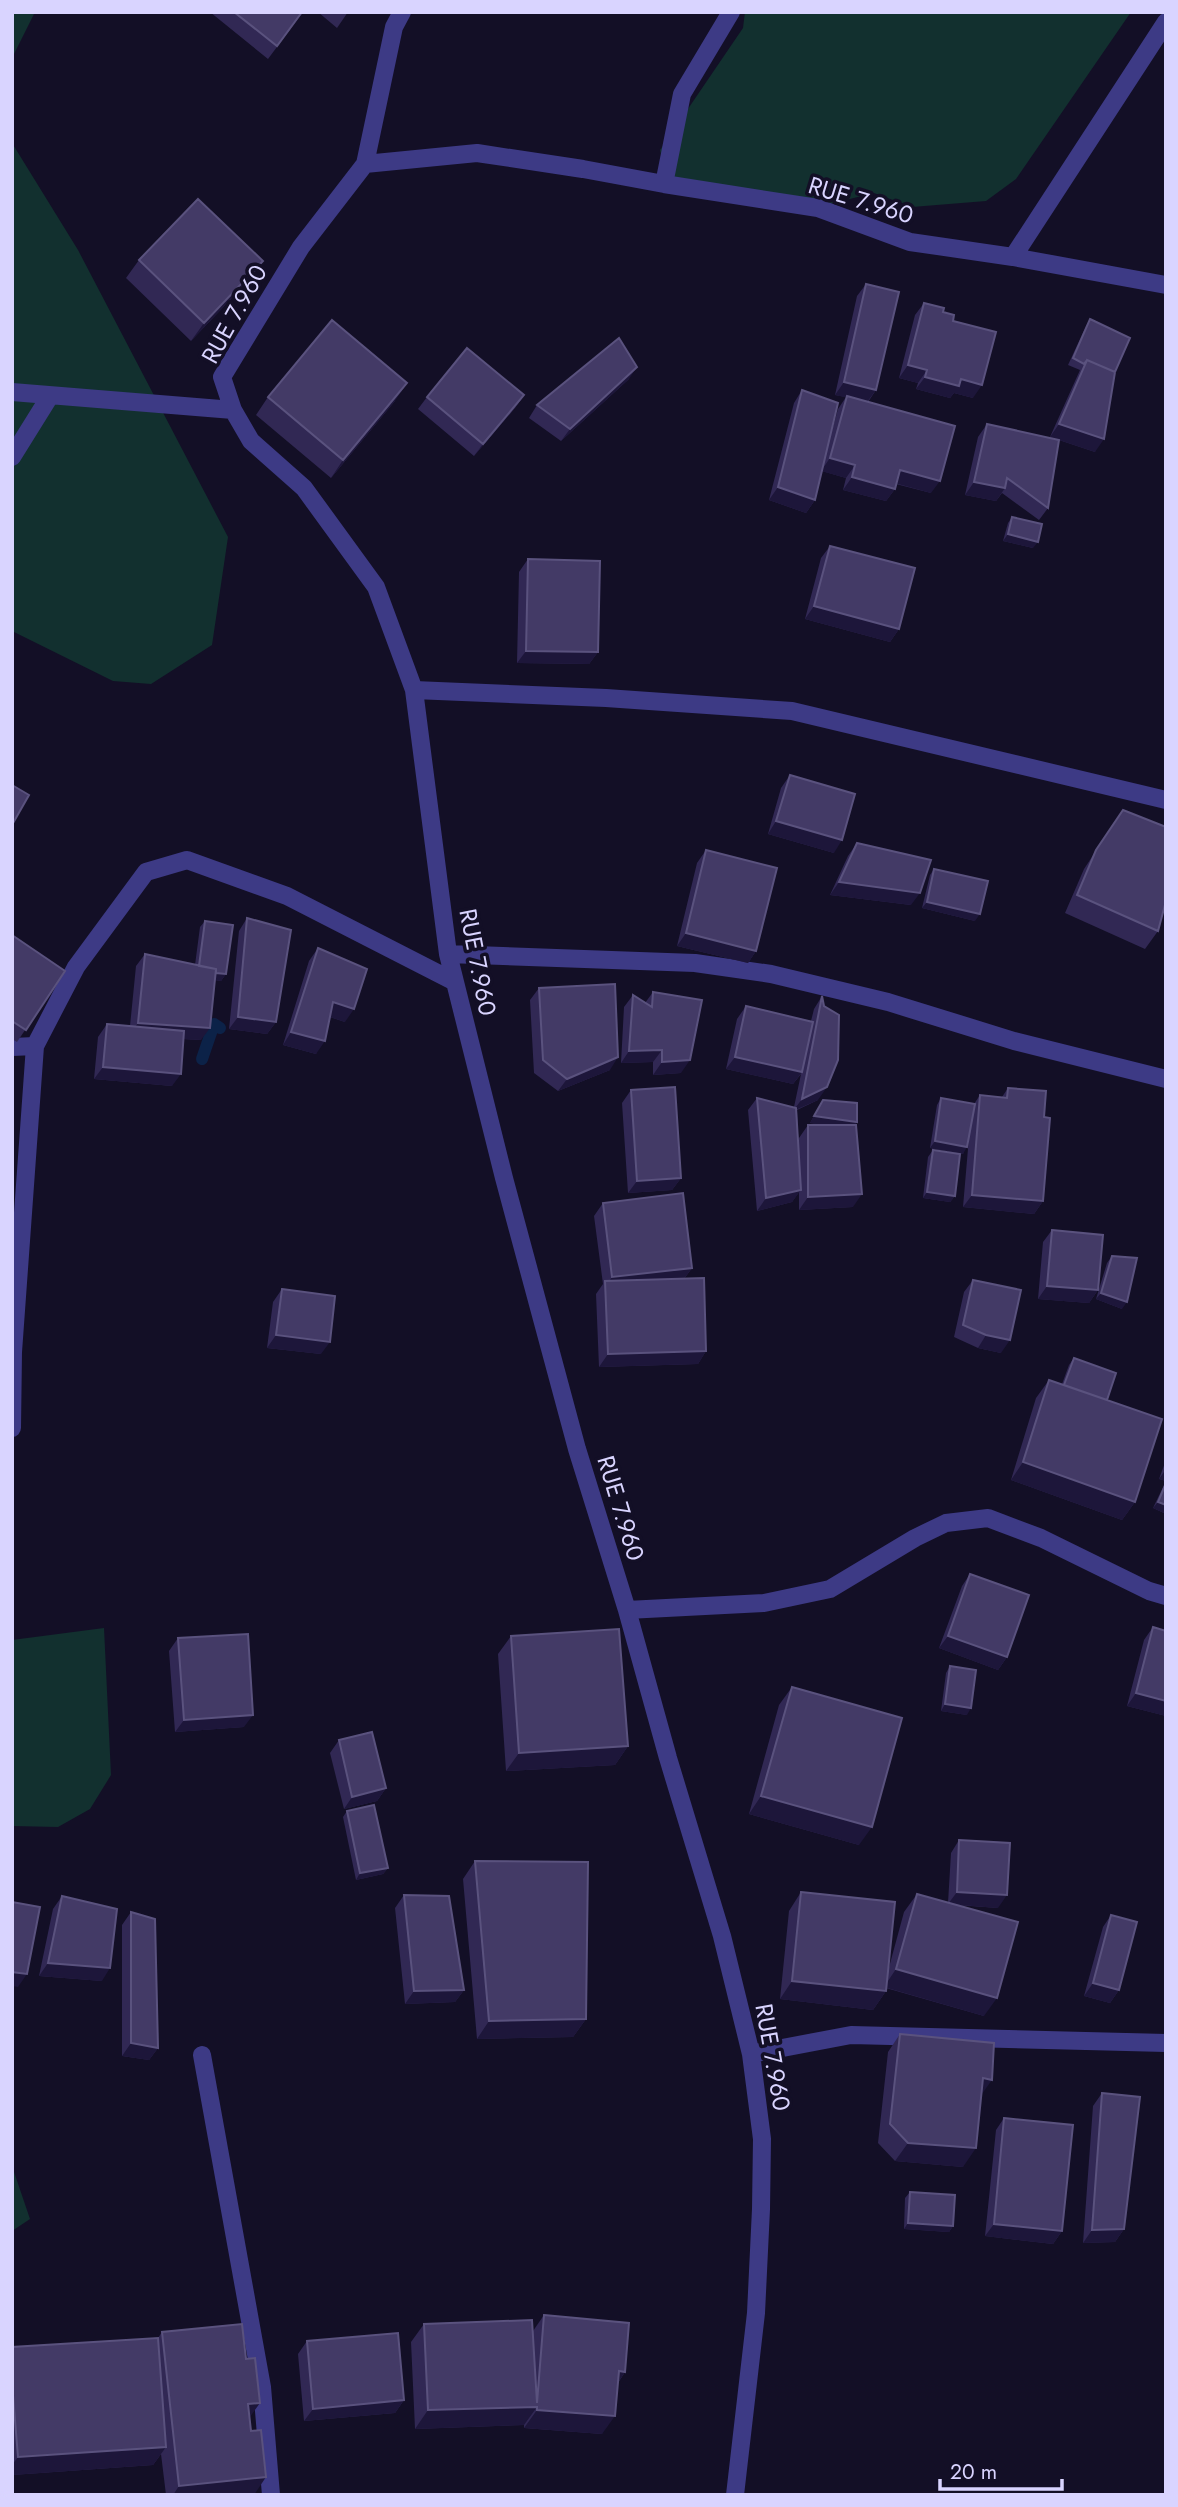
<svg xmlns="http://www.w3.org/2000/svg" width="1178" height="2507" font-family="Jost,sans-serif">
  <style>
    .green { fill: #12302f }
    .lines { fill: none; stroke-linecap: round; stroke-linejoin: round }
    .stream { stroke: #0c2248; stroke-width: 12 }
    .street { stroke: #3d3a85; stroke-width: 18 }
    .wall { fill: #312854 }
    .shaded-wall { fill: #1d163a }
    .building { fill: #433a66; stroke: #5a527e; stroke-width: 2 }
    .labels { text-anchor: middle; dominant-baseline: central; stroke-width: 7; stroke-linejoin: round; paint-order: stroke }
    .street-label { font-size: 24px; fill: #d9d4ff; stroke: #130f26 }
  </style>
  <rect width="100%" height="100%" fill="#130f26"/>
  <!-- green -->
  <path class="green" d="M12 12H35L12 58Z
    M745 12H1131L1016 179 986 201 912 207 874 193 817 207 668 188 660 150 743 28Z
    M12 143 78 250 228 537 212 645 151 684 113 681 12 631Z
    M104 1628 111 1775 90 1809 58 1827 12 1826V1640Z
    M12 2166 30 2219 12 2231Z"/>
  <g class="lines">
    <!-- stream -->
    <path class="stream" d="M202 1059 214 1024 220 1028"/>
    <!-- street -->
    <path class="street" d="M365 164 394 27 402 12
      M664 184 682 94 731 12
      M1013 257 1166 22
      M12 392 233 410
      M12 457 50 396
      M414 690 606 698 792 711 1166 800
      M448 954 695 963 771 974 888 1002 1014 1041 1166 1079
      M12 1047 35 1046
      M12 1428 13 1352 35 1046 76 967 146 872 187 860 287 896 455 982
      M627 1610 764 1603 830 1589 915 1538 946 1523 988 1518 1041 1538 1149 1591 1166 1596
      M751 2054 851 2035 1166 2043
      M202 2055 262 2387 271 2495
      M735 2495 756 2313 761 2209 762 2139 751 2054 722 1936 668 1758 627 1610 577 1449 504 1178 448 954 414 690 376 587 304 488 251 441 233 410 222 377 301 247 365 164 477 153 583 169 664 184 818 208 910 242 1013 257 1166 285"/>
  </g>
  <!-- wall -->
  <path class="wall" d="M210 12H303L268 59Z
    M318 12H348L337 28Z
    M139 260 263 261 250 279 191 341 126 278Z
    M866 284 876 390 868 402 931 493 896 484 895 489 886 501 843 490 846 478 822 471 815 500 806 513 769 500 794 403 802 390 827 448 838 409 846 397 835 395 857 296Z
    M924 303 943 312 953 321 973 398 954 393 950 398 916 389 918 383 899 378 915 315Z
    M1090 319 1115 372 1095 452 1050 437 1080 370 1068 365 1086 326Z
    M629 379 561 441 529 418 537 405Z
    M524 395 515 408 474 456 418 409 427 397Z
    M268 397 395 401 331 478 256 415Z
    M987 424 1048 508 1039 520 1002 493 996 501 965 495 978 437Z
    M1012 517 1033 548 1003 541 1008 523Z
    M830 546 899 629 890 642 805 619 821 558Z
    M528 559 598 652 589 664 517 663 519 572Z
    M790 775 834 853 768 834 781 788Z
    M1123 810 1158 931 1145 949 1065 913 1084 869Z
    M857 843 911 905 830 895 848 856Z
    M706 850 756 951 748 963 677 946 697 863Z
    M934 869 975 921 922 908 930 875Z
    M247 918 276 1022 267 1034 229 1029 239 931Z
    M205 921 226 974 221 981 215 980 201 1040 183 1039 172 1086 94 1079 98 1037 107 1024 130 1026 136 966 145 954 195 965 200 927Z
    M12 935 65 971 17 1042 12 1039Z
    M318 948 345 1022 330 1017 316 1054 283 1045 309 961Z
    M539 988 610 1070 558 1091 534 1073 530 1000Z
    M653 992 681 1073 653 1075V1062L621 1063 624 1007 633 995 645 1003Z
    M822 996 818 1100 797 1110 799 1156V1138L808 1125H829L810 1123 823 1100 857 1122 855 1125 853 1207 799 1210V1192L792 1202 757 1211 748 1110 757 1098 794 1107 801 1074 793 1084 726 1069 737 1019 746 1006 811 1021 814 1009Z
    M1008 1088 1044 1117 1043 1201 1034 1214 963 1207 969 1137 963 1154 930 1148 937 1105 941 1098 974 1104 980 1095 1002 1097Z
    M631 1090 681 1178 672 1190 628 1193 622 1103Z
    M933 1150 955 1196 950 1202 923 1198 928 1157Z
    M603 1203 692 1268 684 1279 706 1351 698 1364 599 1367 596 1294 603 1284 594 1216Z
    M1052 1230 1098 1290 1089 1303 1038 1299 1043 1242Z
    M1112 1256 1122 1309 1096 1299 1107 1263Z
    M973 1280 1001 1353 978 1348 954 1337 964 1292Z
    M282 1289 321 1354 267 1348 273 1302Z
    M1074 1358 1107 1400 1135 1502 1122 1520 1011 1480 1036 1398 1049 1380 1062 1384 1069 1365Z
    M1166 1460V1514L1153 1508 1166 1481 1159 1479Z
    M970 1574 1007 1657 998 1670 939 1648 962 1586Z
    M1153 1627 1166 1631V1716L1127 1706 1144 1640Z
    M511 1636 628 1746 615 1765 506 1771 498 1654Z
    M178 1638 244 1727 175 1732 169 1651Z
    M950 1666 967 1715 941 1711 946 1673Z
    M792 1687 859 1845 749 1814 779 1705Z
    M339 1740 386 1788 377 1801 344 1809 330 1753Z
    M347 1811 388 1868 383 1874 356 1880 343 1817Z
    M959 1840 998 1908 957 1905 984 2016 886 1988V1991L873 2010 780 1999 789 1911 801 1892 888 1971 904 1912 917 1894 948 1903 951 1853Z
    M475 1861 586 2019 573 2037 477 2039 463 1879Z
    M404 1895 464 1990 455 2002 405 2004 395 1908Z
    M62 1896 102 1981 39 1976 53 1909Z
    M131 1912 158 2048 149 2060 122 2056V1925Z
    M1111 1915 1119 1990 1110 2003 1084 1996 1103 1927Z
    M900 2034 981 2096 963 2167 895 2161 878 2143 888 2052Z
    M1102 2093 1124 2229 1115 2242 1083 2243 1093 2106Z
    M1004 2118 1062 2231 1053 2244 985 2236 996 2130Z
    M910 2192 953 2226 949 2232 904 2229 905 2198Z
    M544 2315 625 2372 618 2383 602 2434 524 2428V2425L415 2429 411 2342 424 2324 533 2331Z
    M162 2332 250 2418 254 2495H166L161 2454 153 2465 12 2475V2347L158 2338Z
    M307 2341 404 2400 395 2413 304 2421 298 2354Z"/>
  <!-- shaded-wall -->
  <path class="shaded-wall" d="M263 261 250 279 191 341 204 323Z
    M908 365 927 370 918 383 899 378Z
    M637 367 629 379 561 441 570 429Z
    M925 377 961 379 982 385 973 398 954 393 950 398 916 389Z
    M844 382 876 390 867 402 835 395Z
    M407 383 395 401 331 478 343 460Z
    M524 395 515 408 474 456 483 444Z
    M1059 424 1104 439 1095 452 1050 437Z
    M830 458 855 465 846 478 821 471Z
    M900 470 940 481 931 493 891 482Z
    M852 477 895 489 886 501 843 490Z
    M974 482 1005 488 996 501 965 495Z
    M778 487 815 500 806 513 769 500Z
    M1008 534 1038 542 1033 548 1003 541Z
    M814 606 899 629 890 642 805 619Z
    M526 651 598 652 589 664 517 663Z
    M776 821 842 840 834 853 768 834Z
    M839 882 920 893 911 905 830 895Z
    M927 902 980 914 975 921 922 908Z
    M686 933 756 951 748 963 677 946Z
    M198 970 226 974 221 981 194 977Z
    M333 1002 354 1009 345 1022 324 1015Z
    M238 1017 276 1022 267 1034 229 1029Z
    M138 1023 210 1028 201 1040 129 1036Z
    M291 1032 325 1041 316 1054 283 1045Z
    M662 1050 653 1062 621 1063 629 1051Z
    M618 1057 610 1070 558 1091 567 1079Z
    M735 1057 802 1072 793 1084 726 1069Z
    M690 1060 681 1073 653 1075 662 1062Z
    M103 1067 181 1074 172 1086 94 1079Z
    M827 1087 818 1100 793 1111 802 1099Z
    M814 1116 857 1122 852 1129 810 1123Z
    M935 1141 967 1147 963 1154 930 1148Z
    M681 1178 672 1190 628 1193 637 1181Z
    M801 1190 792 1202 757 1211 766 1198Z
    M927 1192 955 1196 950 1202 923 1198Z
    M862 1194 853 1207 799 1210 808 1197Z
    M972 1195 1043 1201 1034 1214 963 1207Z
    M692 1268 683 1280 605 1288 612 1277Z
    M1047 1286 1098 1290 1089 1303 1038 1299Z
    M1101 1293 1127 1302 1122 1309 1096 1299Z
    M276 1335 330 1342 321 1354 267 1348Z
    M986 1335 1010 1340 1001 1353 978 1348Z
    M706 1351 698 1364 599 1367 608 1354Z
    M1023 1462 1135 1502 1122 1520 1011 1480Z
    M1164 1472 1166 1473V1481L1159 1479Z
    M1158 1502 1166 1505V1514L1153 1508Z
    M948 1636 1007 1657 998 1670 939 1648Z
    M1136 1693 1166 1701V1716L1127 1706Z
    M945 1704 971 1708 967 1715 941 1711Z
    M253 1715 244 1727 175 1732 184 1720Z
    M628 1746 615 1765 506 1771 519 1753Z
    M386 1788 377 1801 344 1809 352 1797Z
    M761 1796 872 1827 859 1845 749 1814Z
    M388 1868 383 1874 356 1880 360 1873Z
    M957 1892 1007 1895 998 1908 948 1904Z
    M48 1963 110 1968 102 1981 39 1976Z
    M896 1969 997 1998 984 2016 884 1987Z
    M12 1972 27 1974 18 1987 12 1986Z
    M792 1981 886 1991 873 2010 780 1999Z
    M1093 1983 1119 1990 1110 2003 1084 1996Z
    M464 1990 455 2002 405 2004 414 1991Z
    M586 2019 573 2037 477 2039 489 2021Z
    M131 2043 158 2048 149 2060 122 2056Z
    M983 2078 992 2080 979 2098Z
    M908 2143 976 2148 963 2167 895 2161Z
    M908 2223 953 2226 949 2232 904 2229Z
    M994 2224 1062 2231 1053 2244 985 2236Z
    M1124 2229 1115 2242 1083 2243 1092 2230Z
    M619 2371 625 2372 613 2390Z
    M404 2400 395 2413 304 2421 313 2409Z
    M260 2403 247 2421 248 2404Z
    M537 2407 524 2425 415 2429 428 2410Z
    M537 2410 615 2416 602 2434 524 2428Z
    M166 2447 153 2465 12 2475V2465L18 2457Z
    M266 2477 254 2495H173L179 2486Z"/>
  <!-- building -->
  <path class="building" d="M234 12H302L277 46Z
    M198 199 263 261 204 323 139 260Z
    M866 284 899 292 876 390 844 382Z
    M924 303 944 308 943 312 954 315 953 321 996 332 982 385 961 379 959 386 925 377 927 370 908 365Z
    M1090 319 1130 338 1115 372 1087 360 1084 364 1073 358Z
    M332 320 407 383 343 460 268 397Z
    M619 338 637 367 570 429 537 405Z
    M467 348 524 395 483 444 427 397Z
    M1087 360 1115 372 1104 439 1059 424Z
    M802 390 838 403 815 500 778 487Z
    M847 396 955 426 940 481 900 470 895 489 852 477 855 465 830 458Z
    M987 424 1059 440 1048 508 1007 478 1005 488 974 482Z
    M1012 517 1042 524 1038 542 1008 534Z
    M830 546 915 568 899 629 814 606Z
    M528 559 600 561 598 652 526 651Z
    M790 775 855 794 842 840 776 821Z
    M12 785 29 795 12 825Z
    M1123 810 1166 827V901L1158 931 1077 895 1096 850Z
    M857 843 931 860 920 893 839 882Z
    M706 850 777 868 756 951 686 933Z
    M934 869 988 881 980 914 927 902Z
    M247 918 291 930 276 1022 238 1017Z
    M205 921 233 925 226 974 216 973V969L199 966Z
    M12 935 65 971 26 1030 12 1021Z
    M318 948 367 969 354 1009 333 1002 325 1041 291 1032Z
    M145 954 216 969 210 1028 138 1023Z
    M615 984 618 1057 567 1079 543 1060 539 988Z
    M653 992 702 1000 690 1060 662 1062V1050L629 1051 633 995 652 1007Z
    M822 996 824 1006 839 1015 838 1060 827 1087 802 1099Z
    M746 1006 813 1022 802 1072 735 1057Z
    M107 1024 184 1031 181 1074 103 1067Z
    M675 1087 681 1178 637 1181 631 1090Z
    M1008 1088 1046 1091 1044 1117 1050 1118 1043 1201 972 1195 980 1095 1007 1098Z
    M757 1098 796 1108 801 1190 766 1198Z
    M941 1098 975 1104 967 1147 935 1141Z
    M823 1100 857 1103V1122L814 1116Z
    M808 1125H856L862 1194 808 1197Z
    M933 1150 960 1154 955 1196 927 1192Z
    M683 1193 692 1268 612 1277 603 1203Z
    M1052 1230 1103 1235 1098 1290 1047 1286Z
    M1112 1256 1137 1258 1127 1302 1101 1293Z
    M704 1278 706 1351 608 1354 605 1281Z
    M973 1280 1021 1290 1010 1340 986 1335 963 1325Z
    M282 1289 335 1296 330 1342 276 1335Z
    M1074 1358 1116 1373 1107 1400 1064 1385Z
    M1049 1380 1162 1419 1135 1502 1023 1462Z
    M1166 1483V1505L1158 1502Z
    M970 1574 1029 1595 1007 1657 948 1636Z
    M1153 1627 1166 1631V1701L1136 1693Z
    M619 1629 628 1746 519 1753 511 1636Z
    M248 1634 253 1715 184 1720 178 1638Z
    M950 1666 976 1670 971 1708 945 1704Z
    M792 1687 902 1718 872 1827 761 1796Z
    M372 1732 386 1788 352 1797 339 1740Z
    M374 1805 388 1868 360 1873 347 1811Z
    M959 1840 1010 1843 1007 1895 957 1892Z
    M475 1861 588 1862 586 2019 489 2021Z
    M801 1892 895 1902 886 1991 792 1981Z
    M917 1894 1018 1922 997 1998 896 1969Z
    M404 1895 449 1896 464 1990 414 1991Z
    M62 1896 117 1909 110 1968 48 1963Z
    M12 1902 40 1907 27 1974 12 1972Z
    M131 1912 155 1919 158 2048 131 2043Z
    M1111 1915 1137 1922 1119 1990 1093 1983Z
    M900 2034 994 2043 992 2080 983 2078 976 2148 908 2143 890 2124Z
    M1102 2093 1140 2097 1124 2229 1092 2230Z
    M1004 2118 1073 2125 1062 2231 994 2224Z
    M910 2192 955 2195 953 2226 908 2223Z
    M544 2315 629 2323 625 2372 619 2371 615 2416 537 2410V2407L428 2410 424 2324 532 2320 537 2403Z
    M242 2324 246 2359 255 2358 260 2403 248 2404 251 2431 261 2430 266 2477 179 2486 162 2332Z
    M398 2333 404 2400 313 2409 307 2341Z
    M158 2338 166 2447 18 2457 12 2383V2347Z"/>
  <g class="labels">
    <!-- street labels -->
    <g class="street-label">
      <text transform="translate(861 200) rotate(17)">RUE 7.960</text>
      <text transform="translate(234 314) rotate(-61)">RUE 7.960</text>
      <text transform="translate(478 962) rotate(79)">RUE 7.960</text>
      <text transform="translate(621 1508) rotate(73)">RUE 7.960</text>
      <text transform="translate(773 2057) rotate(80)">RUE 7.960</text>
    </g>
  </g>
  <!-- border -->
  <rect width="1178" height="2507" fill="none" stroke="#d9d4ff" stroke-width="28"/>
  <!-- scale -->
  <path d="M940 2479v10h122v-10" fill="none" stroke="#d9d4ff" stroke-width="3.5"/>
  <text x="950" y="2479" font-size="21" fill="#d9d4ff" stroke="#130f26" stroke-width="5" paint-order="stroke">20 m</text>
</svg>
